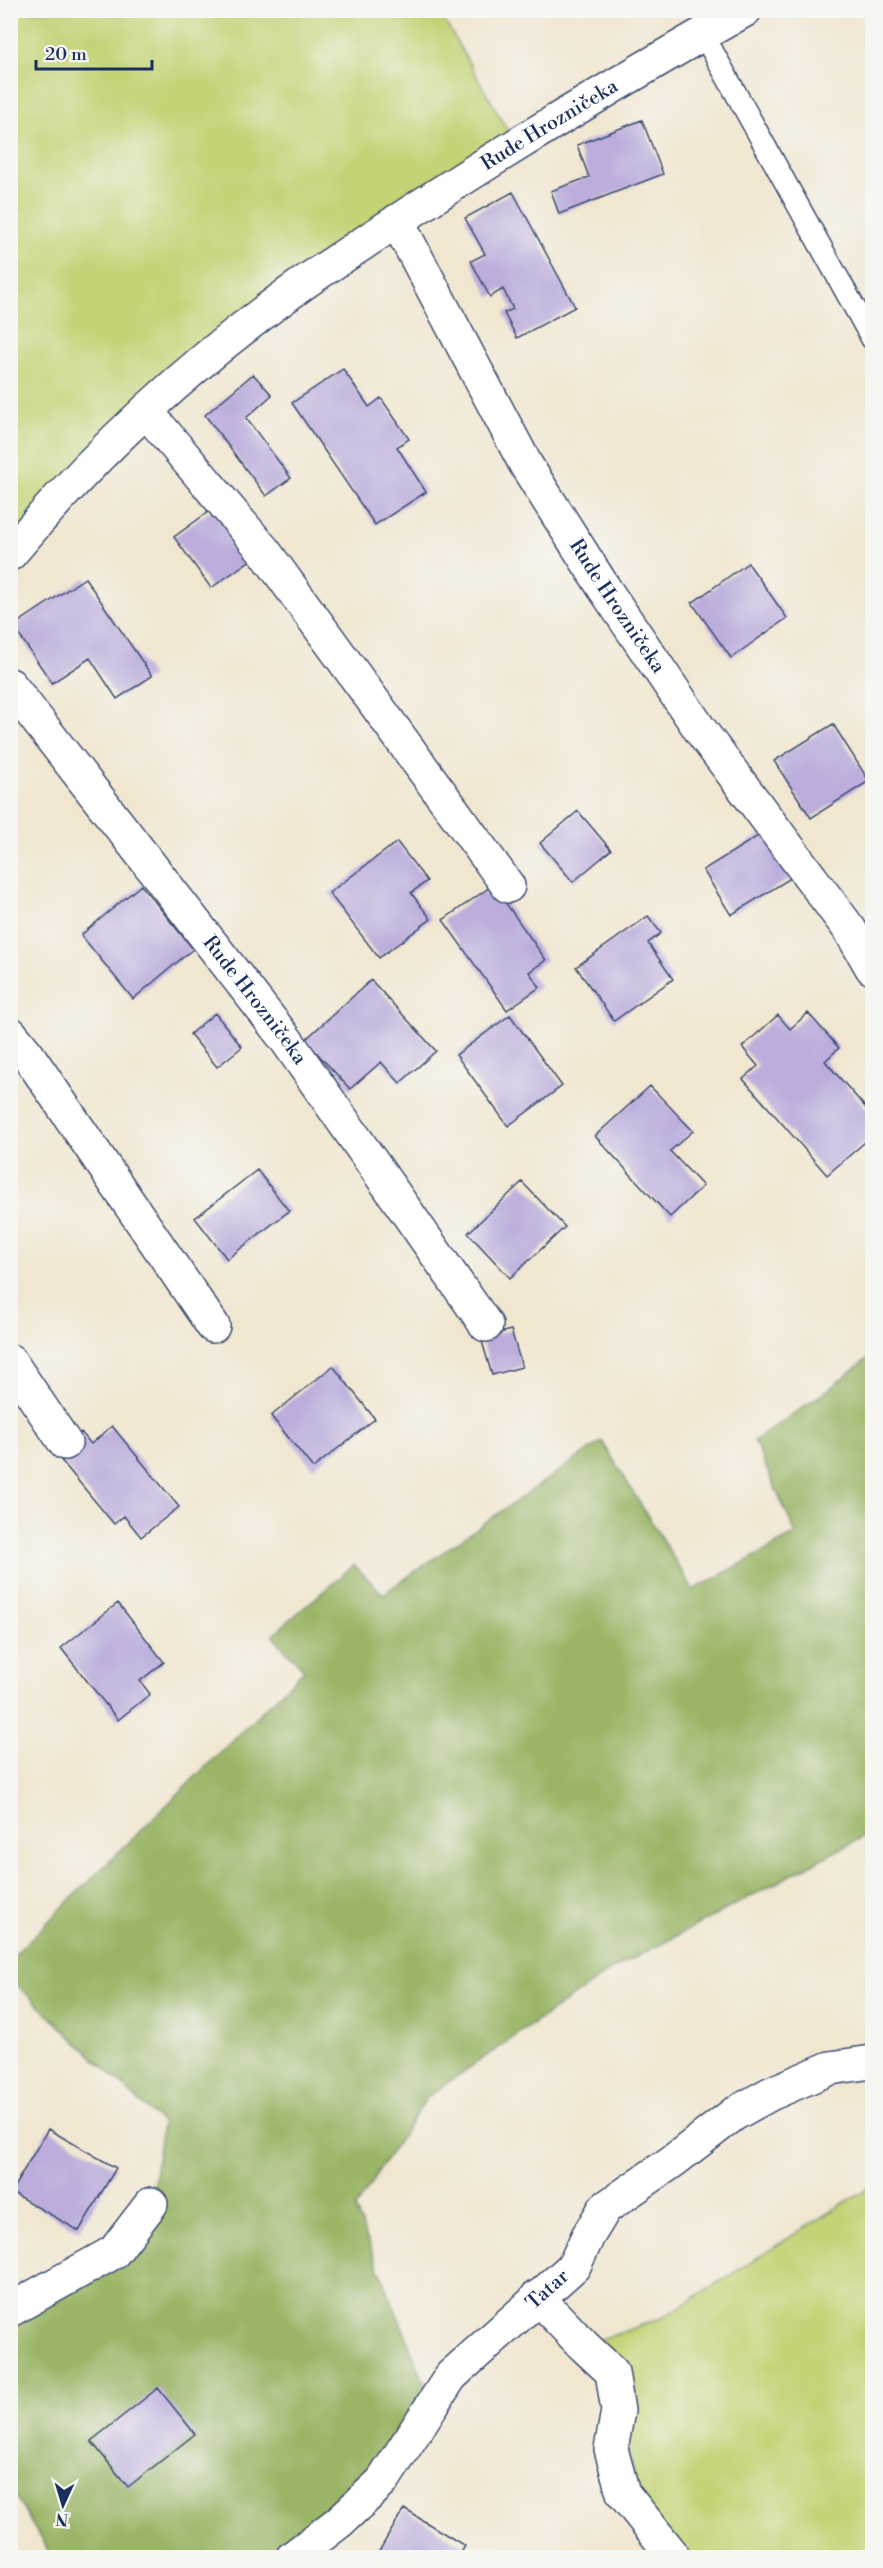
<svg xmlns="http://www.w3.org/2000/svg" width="883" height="2568" font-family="'Libre Bodoni',serif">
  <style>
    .green { fill: #c3d375; stroke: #6f816a; stroke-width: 1.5 }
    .forest { fill: #9ab566; stroke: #5a7262; stroke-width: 1.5 }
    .building { fill: #bcaddc }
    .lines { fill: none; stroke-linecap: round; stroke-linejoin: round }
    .service-casing { stroke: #3b4b6f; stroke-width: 24 }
    .minor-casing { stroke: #3b4b6f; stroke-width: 36 }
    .tertiary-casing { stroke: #3b4b6f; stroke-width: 36 }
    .service { stroke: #fff; stroke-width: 21 }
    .minor { stroke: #fff; stroke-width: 33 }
    .tertiary { stroke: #fff; stroke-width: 33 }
    .labels { text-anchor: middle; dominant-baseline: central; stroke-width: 6; stroke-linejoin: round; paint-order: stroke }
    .street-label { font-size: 20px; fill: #1b2f5e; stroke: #f6f6f2 }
  </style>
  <rect width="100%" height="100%" fill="#f6f6f2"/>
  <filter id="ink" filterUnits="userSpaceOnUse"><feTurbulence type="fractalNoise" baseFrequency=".0167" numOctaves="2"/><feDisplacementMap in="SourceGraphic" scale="12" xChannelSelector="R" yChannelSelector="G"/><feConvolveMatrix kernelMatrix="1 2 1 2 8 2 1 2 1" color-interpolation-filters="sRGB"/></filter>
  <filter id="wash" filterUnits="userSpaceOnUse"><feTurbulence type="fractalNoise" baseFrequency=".008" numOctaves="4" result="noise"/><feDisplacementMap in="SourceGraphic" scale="24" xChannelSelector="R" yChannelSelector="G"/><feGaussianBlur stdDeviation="1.35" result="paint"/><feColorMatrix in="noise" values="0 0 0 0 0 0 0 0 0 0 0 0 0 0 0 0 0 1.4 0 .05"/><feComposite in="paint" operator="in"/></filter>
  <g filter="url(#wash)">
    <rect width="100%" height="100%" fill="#f1e7d1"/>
    <!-- green -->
    <path class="green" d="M11 11H439L515 143 299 278 11 544Z
      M872 2185V2557L689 2558 671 2553 646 2524 618 2411 584 2346 664 2317Z"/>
    <!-- forest -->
    <path class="forest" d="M872 1355V1832L610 1971 427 2097 355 2208 433 2404 292 2557H51L11 2488 10 2310 151 2204 162 2123 11 1979V1958L304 1670 272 1635 354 1565 383 1594 602 1441 693 1590 796 1534 754 1441 825 1392Z"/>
    <g id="blocks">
      <!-- building -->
      <path class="building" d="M642 120 663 174 559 214 551 191 589 177 577 145Z
        M513 192 575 307 517 338 504 313 513 309 503 289 490 297 471 261 485 254 465 218Z
        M343 369 369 407 381 398 409 439 397 447 426 492 375 525 292 403Z
        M253 374 272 395 246 418 291 478 266 496 205 415Z
        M215 507 252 559 211 588 174 537Z
        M748 563 787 618 731 658 692 603Z
        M85 578 152 676 117 699 90 658 52 683 13 626Z
        M833 724 869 781 811 818 774 761Z
        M578 811 611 850 573 882 540 843Z
        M766 831 794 876 731 915 703 870Z
        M397 842 427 881 411 893 431 919 379 958 329 893Z
        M141 885 193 949 133 999 81 935Z
        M493 885 546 960 529 972 540 987 507 1010 443 920Z
        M648 916 661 933 648 943 673 979 614 1021 576 967Z
        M371 980 436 1051 400 1083 381 1062 350 1089 305 1040Z
        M215 1013 242 1047 217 1067 190 1034Z
        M808 1013 839 1048 825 1061 872 1115V1136L827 1175 743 1079 758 1066 742 1047 778 1015 790 1029Z
        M510 1015 562 1086 508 1126 456 1055Z
        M650 1086 693 1131 670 1151 703 1186 670 1217 595 1136Z
        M257 1170 289 1211 227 1259 195 1218Z
        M522 1182 565 1227 510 1278 468 1233Z
        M511 1330 522 1367 492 1375 481 1338Z
        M333 1366 375 1419 313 1468 271 1416Z
        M112 1426 179 1507 141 1537 124 1516 114 1524 55 1453 81 1432 91 1444Z
        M118 1603 164 1662 140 1681 150 1694 118 1720 61 1648Z
        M48 2129 116 2168 79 2231 11 2192Z
        M158 2388 195 2434 128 2487 91 2441Z
        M404 2509 465 2546 458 2558H375Z
        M10 2527 17 2534 10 2540Z"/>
    </g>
  </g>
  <g filter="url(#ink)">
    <use href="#blocks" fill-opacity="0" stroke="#3b4b6f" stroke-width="1.5"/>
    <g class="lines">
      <defs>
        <path id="service" d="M703 34 872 339"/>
        <g id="minor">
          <path id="s1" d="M397 221 526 465 604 588 701 731 850 930 872 968"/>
          <path d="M146 411 265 552 508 886"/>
          <path id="s2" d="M10 685 287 1041 486 1325"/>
          <path d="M10 1033 28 1055 213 1326"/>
          <path d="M10 1361 65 1443"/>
          <path d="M537 2297 584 2346 612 2372 618 2411 611 2449 623 2493 671 2553"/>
          <path d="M10 2310 114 2252 151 2204"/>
          <path id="s3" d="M292 2558 339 2522 382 2482 451 2376 574 2266 588 2236 605 2208 673 2161 734 2114 770 2094 830 2068 872 2062"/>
        </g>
        <g id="tertiary">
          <path id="s4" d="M10 554C96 451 196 359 305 282 352 250 400 219 448 188 545 126 644 67 745 10"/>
        </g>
      </defs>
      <!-- service casing -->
      <use href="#service" class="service-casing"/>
      <!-- minor casing -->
      <use href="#minor" class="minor-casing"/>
      <!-- tertiary casing -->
      <use href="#tertiary" class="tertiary-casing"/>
      <!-- service -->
      <use href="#service" class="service"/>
      <!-- minor -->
      <use href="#minor" class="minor"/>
      <!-- tertiary -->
      <use href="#tertiary" class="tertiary"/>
    </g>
  </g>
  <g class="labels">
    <!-- street labels -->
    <g class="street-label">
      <text stroke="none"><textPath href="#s4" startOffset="693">Rude Hrozničeka</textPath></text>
      <text stroke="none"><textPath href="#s1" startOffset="444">Rude Hrozničeka</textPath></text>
      <text stroke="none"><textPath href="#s2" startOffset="399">Rude Hrozničeka</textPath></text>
      <text stroke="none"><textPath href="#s3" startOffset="374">Tatar</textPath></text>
    </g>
  </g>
  <!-- margin -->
  <rect width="883" height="2568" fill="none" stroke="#f6f6f2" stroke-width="36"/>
  <!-- north arrow -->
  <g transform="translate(63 2505) rotate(184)" stroke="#f6f6f2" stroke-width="4.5" paint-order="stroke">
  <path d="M0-4.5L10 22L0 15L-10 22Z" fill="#1b2f5e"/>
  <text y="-9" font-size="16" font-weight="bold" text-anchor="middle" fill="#1b2f5e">N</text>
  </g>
  <!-- scale -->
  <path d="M36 60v9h116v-9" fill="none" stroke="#1b2f5e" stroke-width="3"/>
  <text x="45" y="60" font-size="18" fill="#1b2f5e" stroke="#f6f6f2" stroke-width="4.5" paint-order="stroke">20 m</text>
</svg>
